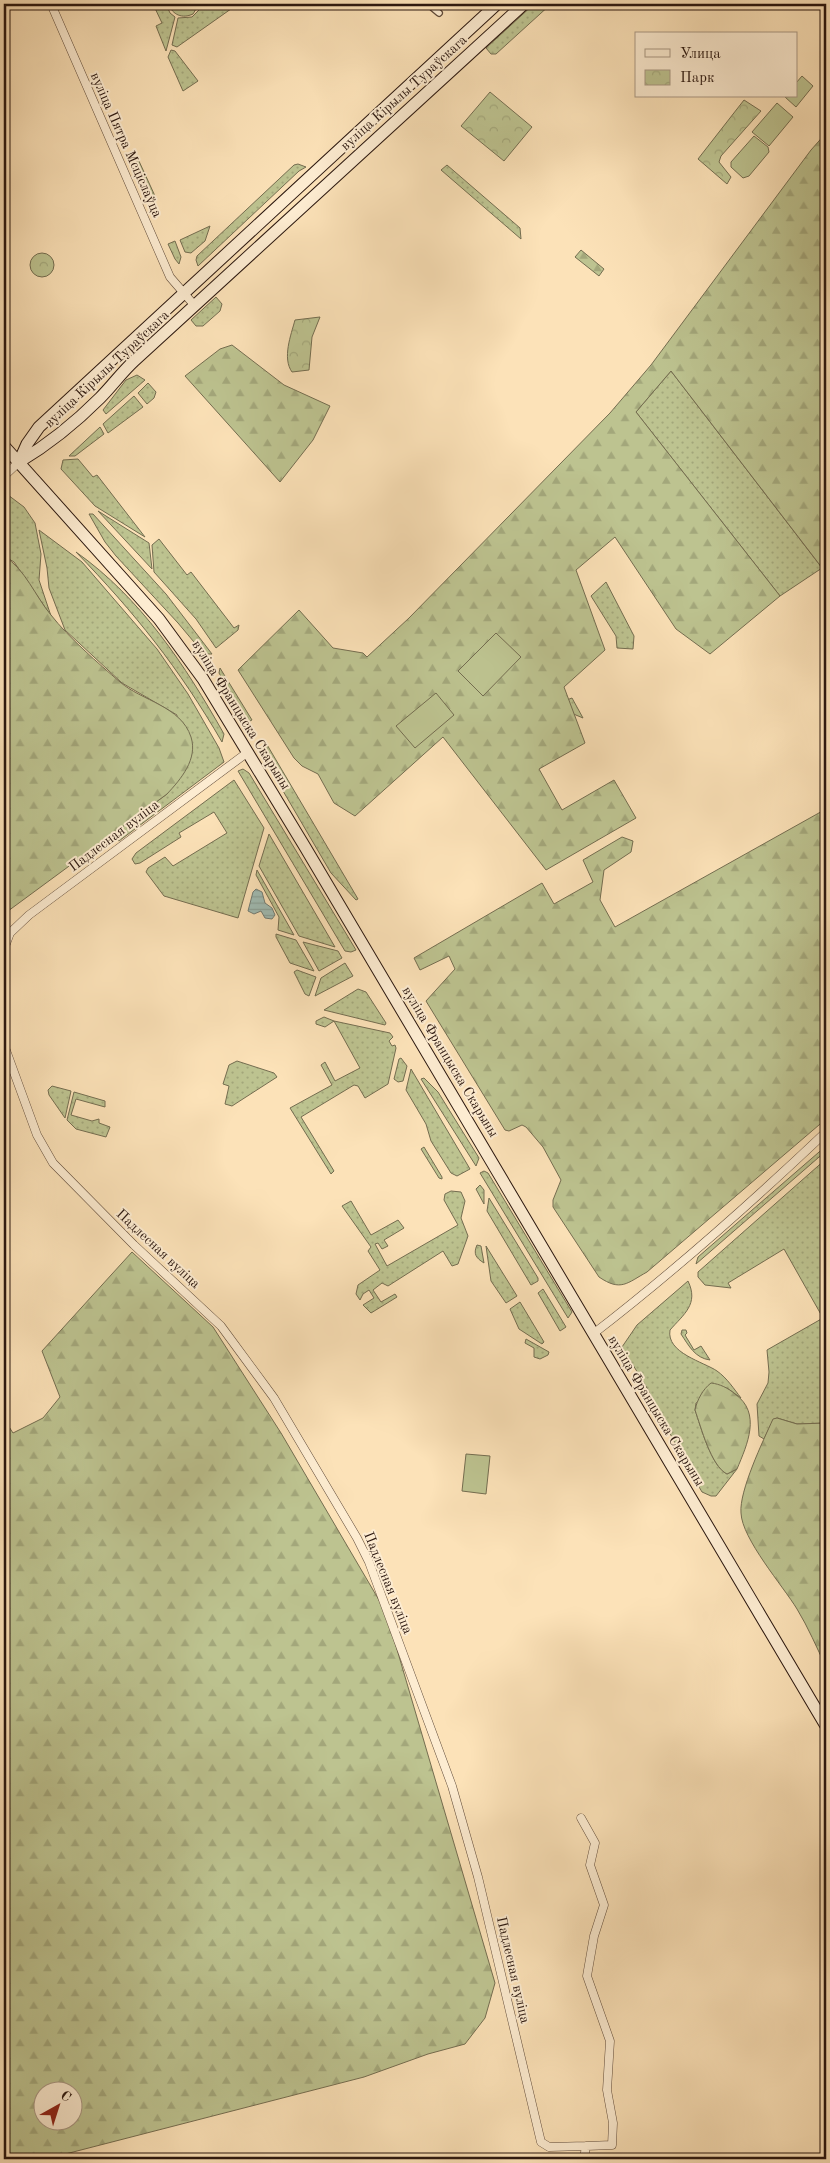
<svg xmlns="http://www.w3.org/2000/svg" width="830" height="2163" font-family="'Old Standard TT',serif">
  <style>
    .grass { fill: url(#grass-dots); stroke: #746d50 }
    .forest { fill: url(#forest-firs); stroke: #746d50; fill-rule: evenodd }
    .park { fill: url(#park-crowns); stroke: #746d50 }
    .pitch { fill: #bdc390; stroke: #746d50 }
    .water { fill: url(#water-rules); stroke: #717b73 }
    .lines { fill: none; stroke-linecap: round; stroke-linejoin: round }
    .pedestrian-casing { stroke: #5f4a39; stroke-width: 8 }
    .minor-casing { stroke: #5f4a39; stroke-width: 9 }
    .secondary-casing { stroke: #2b170f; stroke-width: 13 }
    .pedestrian { stroke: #fdecd1; stroke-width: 5.5 }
    .minor { stroke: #fdecd1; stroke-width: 8 }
    .secondary { stroke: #fdecd1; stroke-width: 11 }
    .labels { text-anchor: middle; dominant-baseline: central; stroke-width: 4; stroke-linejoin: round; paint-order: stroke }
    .street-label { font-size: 14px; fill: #2b170f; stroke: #fdecd1 }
  </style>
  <defs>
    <pattern id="grass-dots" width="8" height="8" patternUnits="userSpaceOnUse" patternTransform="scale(1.25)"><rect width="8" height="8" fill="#bdc390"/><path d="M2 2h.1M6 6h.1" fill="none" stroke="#a3a77b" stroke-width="1.8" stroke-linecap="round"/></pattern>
    <pattern id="forest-firs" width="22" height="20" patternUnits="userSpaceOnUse" patternTransform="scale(1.25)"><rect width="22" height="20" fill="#bdc390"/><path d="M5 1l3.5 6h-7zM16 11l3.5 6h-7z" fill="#a3a77b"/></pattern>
    <pattern id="park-crowns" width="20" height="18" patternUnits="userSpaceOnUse" patternTransform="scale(1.25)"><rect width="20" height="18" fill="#bdc390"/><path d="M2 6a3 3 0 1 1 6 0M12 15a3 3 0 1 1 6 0" fill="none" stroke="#a3a77b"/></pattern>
    <pattern id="water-rules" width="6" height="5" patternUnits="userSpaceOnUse" patternTransform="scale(1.25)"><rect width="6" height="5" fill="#a0bdb5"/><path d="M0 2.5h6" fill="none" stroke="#8aa29a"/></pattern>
  </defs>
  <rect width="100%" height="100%" fill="#fce2b8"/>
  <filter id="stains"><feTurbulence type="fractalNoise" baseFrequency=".004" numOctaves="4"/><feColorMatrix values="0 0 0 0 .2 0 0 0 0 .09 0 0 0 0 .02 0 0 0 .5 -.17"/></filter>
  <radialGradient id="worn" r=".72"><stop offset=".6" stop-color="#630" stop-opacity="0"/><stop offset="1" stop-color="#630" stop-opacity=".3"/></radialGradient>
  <!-- grass -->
  <path class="grass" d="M153 4H166L170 13 175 17 166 51 156 26 162 23Z
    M205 4H238L177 47 172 45 178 18 192 17Z
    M534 4H551L496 54H491L486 48Z
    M171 50 175 51 198 81 183 91 168 57Z
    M138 159 155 196 148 199 134 168Z
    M298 164 306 167 299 171 198 266 196 260 197 256 294 165Z
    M447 165 520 228 521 239 441 170Z
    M210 226 205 241 191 253 185 252 180 240Z
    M175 241 181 257 179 264 175 259 168 244Z
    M216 297 222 304 220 311 203 326H196L191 320Z
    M671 371 822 568 780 596 636 412Z
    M137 375 145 380 106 414 103 410 126 380Z
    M148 383 156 392 154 398 147 404 138 393Z
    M134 396 143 407 108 433 103 424Z
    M100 427 104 434 75 456H69Z
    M78 459 93 477 97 475 145 537 95 506 61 469 63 460Z
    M4 492 24 507 35 523 41 554 39 580 51 616 14 562 4 556Z
    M98 511 149 543 152 569Z
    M89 514H93L166 594 212 654H204L178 623 116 556 105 542Z
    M39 530 82 562 157 649 188 694 219 748 224 762 119 841 111 835 167 794 177 715 122 683 65 630 49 588 47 568Z
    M159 539 187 575 191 572 234 628 239 625 238 630 216 648 196 619 154 572 152 545Z
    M76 552C141 598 185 665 224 734L222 742C179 668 135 613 76 552Z
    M606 582 634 636 633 649 617 648 616 636 591 596Z
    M220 668 252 720 248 722 219 673Z
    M572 698 583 718 564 710V701Z
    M266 743 358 899 356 900 331 873 262 755Z
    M243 769 249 773 356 950 351 952 345 951 238 771Z
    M234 780 264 828 238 918 164 896 146 872 148 868 165 857 173 866 227 833 214 812 179 833 181 837 140 863 135 864 132 859 136 853Z
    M269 834 335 947 299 936 259 866Z
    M257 870 294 935 278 930 279 917 256 875Z
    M276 934 296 940 314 971 290 963 276 937Z
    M303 942 338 951 342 958 319 971Z
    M345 963 353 976 315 996 321 978Z
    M297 970 316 977 309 996 305 994 294 972Z
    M358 989 366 992 386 1023 385 1025 324 1010Z
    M324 1017 334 1021 390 1033 393 1037 389 1041 392 1046 395 1045 396 1048 388 1084 365 1098 358 1086 354 1085 301 1117 334 1171 331 1174 290 1108 332 1085 321 1065 325 1062 335 1081 360 1068 334 1021 325 1027 316 1024V1021Z
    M401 1058 407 1066 403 1081 398 1082 394 1079 399 1059Z
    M237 1061 274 1073 277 1077 232 1106 225 1104 229 1086 223 1084 229 1065Z
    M411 1069 470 1169 457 1176 451 1173 431 1141 426 1124 406 1090Z
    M424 1078 438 1092 479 1158 476 1166 421 1079Z
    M52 1086 71 1091 65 1118 49 1095 48 1090Z
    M74 1092 105 1101V1107L76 1099 71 1115 92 1121 99 1119V1123L110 1127 106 1137 76 1129 67 1120Z
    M826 1146V1151L696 1264 698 1257 706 1250Z
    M424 1147 442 1177V1179L439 1178 421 1149Z
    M826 1159V1423L797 1424 777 1418 773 1420 764 1439 759 1436 757 1404 768 1383 769 1372 767 1350 823 1318 784 1249 728 1283 731 1288 705 1285 698 1277V1272Z
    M484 1171 488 1173 572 1312 568 1318 480 1173Z
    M480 1185 484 1190V1204L476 1189Z
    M451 1191 461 1192 465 1201 461 1218 468 1236 458 1264 452 1266 443 1251 388 1286 382 1283 373 1290 381 1302 395 1294 397 1297 371 1313 363 1305 374 1298 369 1290 363 1294 360 1300 356 1294 358 1285 380 1270 368 1251 371 1247 342 1206 351 1201 371 1235 398 1220 404 1228 384 1240 388 1246 382 1249 378 1243 375 1244 387 1266 458 1225 444 1200 445 1194Z
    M489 1198 538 1278V1281L531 1285 487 1211Z
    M477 1245 481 1246 484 1263C476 1258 473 1254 477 1245Z
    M486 1246 517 1296 506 1303 491 1281Z
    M688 1281C699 1304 684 1314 670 1330 666 1353 704 1362 717 1371 727 1378 734 1389 741 1398L727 1388 696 1403 695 1410C701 1427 711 1466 727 1474L737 1469 716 1496H711L702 1492 684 1461 647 1388 622 1347 637 1325Z
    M543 1289 566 1327 560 1331 538 1293Z
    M520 1302 544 1342 542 1344 519 1329 510 1309Z
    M682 1330H686L687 1333 685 1335 694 1350 701 1346 710 1360C695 1358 689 1346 681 1334Z
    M526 1339 549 1352 548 1355 540 1359 534 1357V1348L525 1343Z"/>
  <!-- forest -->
  <path class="forest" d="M826 133V573L671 371 636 412 780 596 710 654 676 629 615 537 576 570 605 650 564 687 585 743 539 769 562 810 614 780 636 818 546 870 443 737 355 816 334 803 318 774 302 766 294 758 238 670 299 610 333 648 363 653 367 657 409 618 610 413 651 365 811 150Z
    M581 250 604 269 599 276 575 257Z
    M232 345 284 385 330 406 313 440 280 482 185 376 220 349Z
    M4 556C26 570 35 596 51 615 68 637 99 664 120 682 142 701 181 706 191 737 198 759 181 779 167 794L4 914Z
    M826 809V1119L647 1272C627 1283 621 1292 599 1277L553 1207V1200L561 1180 543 1147 526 1127 522 1125 509 1131 505 1130 426 1001 455 969 449 956 420 970 414 958 542 883 554 904 593 882 583 860 622 837 633 841 631 852 604 870 600 900 615 927Z
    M132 1252 213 1327 281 1433 386 1612 495 1983 485 2018 465 2044 428 2054 364 2077 46 2159H4V1419L13 1433 43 1418 60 1397 42 1351ZM42 2090H72V2120H42Z
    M711 1383C720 1384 728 1388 735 1394 762 1413 747 1445 737 1469L727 1474C711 1466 701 1427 695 1410 697 1400 703 1389 711 1383Z
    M777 1418 797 1424 826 1423V1667C817 1648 808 1627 797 1609 783 1586 742 1539 741 1513 739 1491 763 1441 773 1419Z"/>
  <!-- park -->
  <path class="park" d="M168 4H199L193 14C182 19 173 15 168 4Z
    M490 92 532 127 504 161 461 126Z
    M744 100 761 111 721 156 719 162 731 177 727 184 698 159Z
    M30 265a12 12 0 1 1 24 0a12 12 0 1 1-24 0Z
    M320 317 312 337 309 370 292 372C282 358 291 335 295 320Z"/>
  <!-- pitch -->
  <path class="pitch" d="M802 76 813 86 796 107 785 97 796 96V83Z
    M777 103 793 117 769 146 752 132Z
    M754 136 768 147 769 152 749 176 743 178 731 167V162Z
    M496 633 521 657 483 696 458 671Z
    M436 693 454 715 415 748 396 726Z
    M466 1454 490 1456 486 1494 462 1491Z"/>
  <!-- water -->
  <path class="water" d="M256 889 262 892 265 903 272 908 275 915 272 919 265 918 261 911 254 914 248 911 253 892Z"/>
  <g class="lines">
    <defs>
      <path id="pedestrian" d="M433 8 439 13"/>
      <path id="minor" d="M51 4 170 277 195 306
        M4 476 19 462
        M4 949 10 933 29 915 248 752
        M4 1045 37 1135 53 1163 134 1245 221 1326 274 1398 357 1538 369 1562 452 1786 478 1877 541 2142 549 2147 586 2146 584 2159
        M593 1334C675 1271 751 1203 826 1132
        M581 1818 595 1843 590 1865 604 1905 594 1936 587 1976 610 2041 607 2090 613 2123 612 2145 586 2146"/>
      <path id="secondary" d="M4 446 159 619 203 679 305 847 826 1726
        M19 462C49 444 75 423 100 398 112 386 122 372 134 361L524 4
        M19 462 27 444 39 427 497 4"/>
    </defs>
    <!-- pedestrian casing -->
    <use href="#pedestrian" class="pedestrian-casing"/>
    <!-- minor casing -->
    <use href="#minor" class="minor-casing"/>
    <!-- secondary casing -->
    <use href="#secondary" class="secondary-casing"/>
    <!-- pedestrian -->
    <use href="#pedestrian" class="pedestrian"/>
    <!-- minor -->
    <use href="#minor" class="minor"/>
    <!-- secondary -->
    <use href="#secondary" class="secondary"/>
  </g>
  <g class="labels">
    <!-- street labels -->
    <g class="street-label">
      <text transform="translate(404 93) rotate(-42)">вуліца Кірылы Тураўскага</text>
      <text transform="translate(126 145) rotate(66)">вуліца Пятра Мсціслаўца</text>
      <text transform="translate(107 369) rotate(-43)">вуліца Кірылы Тураўскага</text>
      <text transform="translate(241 715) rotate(58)">вуліца Францыска Скарыны</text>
      <text transform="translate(114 836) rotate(-37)">Падлесная вуліца</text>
      <text transform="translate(450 1062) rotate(59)">вуліца Францыска Скарыны</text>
      <text transform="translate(158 1249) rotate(43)">Падлесная вуліца</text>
      <text transform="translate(656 1411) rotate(59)">вуліца Францыска Скарыны</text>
      <text transform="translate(388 1583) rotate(68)">Падлесная вуліца</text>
      <text transform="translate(513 1970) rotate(77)">Падлесная вуліца</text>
    </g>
  </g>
  <!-- margin -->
  <rect width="830" height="2163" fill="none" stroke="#fce2b8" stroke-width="20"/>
  <rect x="5" y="5" width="820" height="2153" fill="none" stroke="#2b170f" stroke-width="2.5"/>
  <rect x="10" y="10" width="810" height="2143" fill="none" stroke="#2b170f"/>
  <!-- legend -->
  <rect x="635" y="32" width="162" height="65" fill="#fdecd1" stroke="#a99783"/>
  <rect x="645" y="49" width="25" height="8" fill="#fdecd1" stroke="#a99783"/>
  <text x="680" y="58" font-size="15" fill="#2b170f">Улица</text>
  <rect x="645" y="70" width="25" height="15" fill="url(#park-crowns)" stroke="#a99783"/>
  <text x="680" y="82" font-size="15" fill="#2b170f">Парк</text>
  <!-- north arrow -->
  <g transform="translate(58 2106) rotate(39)"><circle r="24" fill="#fdecd1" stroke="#a99783"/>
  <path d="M0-4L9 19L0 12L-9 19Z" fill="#8f2418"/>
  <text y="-8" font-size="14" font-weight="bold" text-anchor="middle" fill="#2b170f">С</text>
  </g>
  <rect width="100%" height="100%" filter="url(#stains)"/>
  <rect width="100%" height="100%" fill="url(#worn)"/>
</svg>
